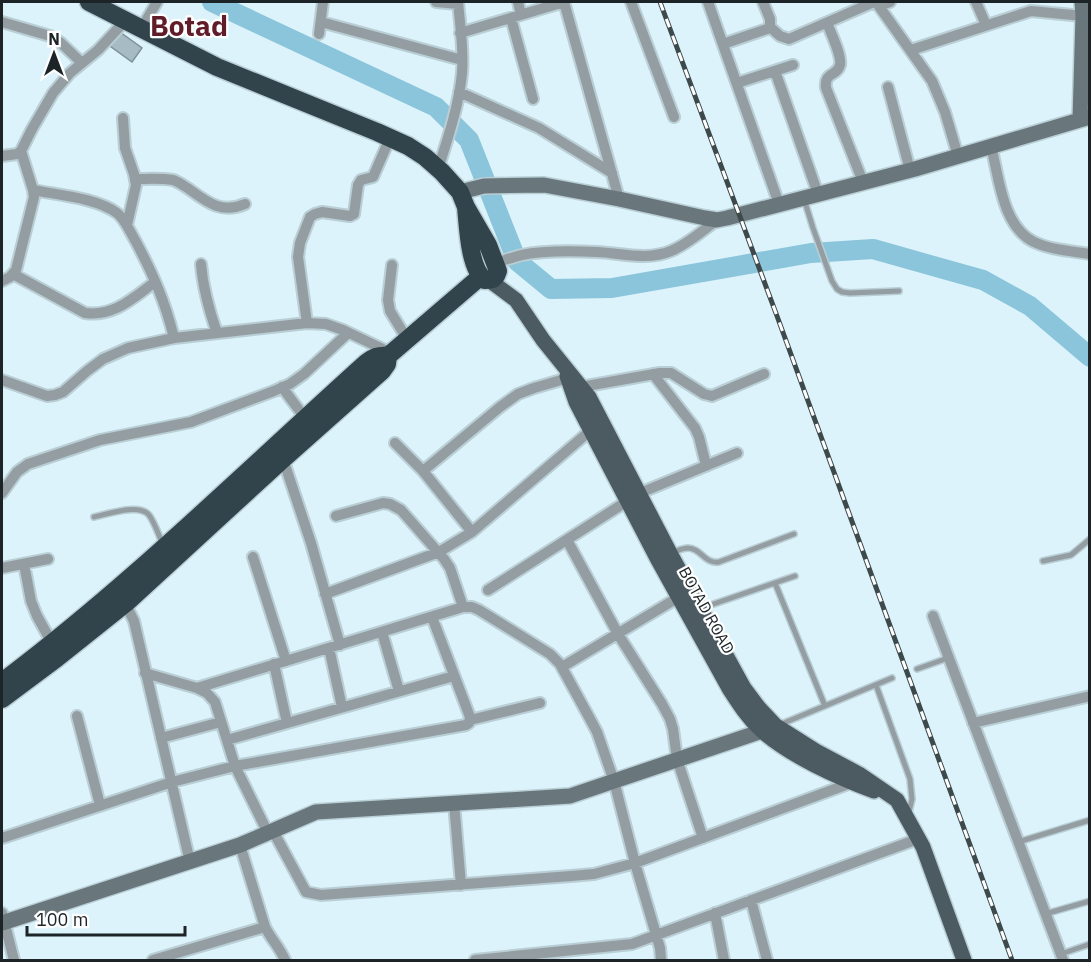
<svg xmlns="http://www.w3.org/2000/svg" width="1091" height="962" font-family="'IBM Plex Sans',sans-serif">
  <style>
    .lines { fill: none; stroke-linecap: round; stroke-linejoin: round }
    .river { stroke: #8bc5db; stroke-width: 20 }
    .building { fill: #a6bbc3; stroke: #7d9199; stroke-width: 1.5 }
    .lane-casing { stroke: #b9ced5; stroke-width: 8 }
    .street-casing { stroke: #b9ced5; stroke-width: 14 }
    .secondary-casing { stroke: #b9ced5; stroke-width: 18 }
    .primary-casing { stroke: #b9ced5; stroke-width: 18 }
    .highway-casing { stroke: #b9ced5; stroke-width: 21 }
    .lane { stroke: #949da1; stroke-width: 5 }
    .street { stroke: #949da1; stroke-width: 10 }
    .secondary { stroke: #69767b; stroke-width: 15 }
    .primary { stroke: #4b5b61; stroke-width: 15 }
    .highway { stroke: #31444b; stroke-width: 18 }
    .rail-casing { stroke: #3e494c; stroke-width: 5 }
    .rail { stroke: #fff; stroke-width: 3; stroke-dasharray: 9; stroke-linecap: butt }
    .labels { text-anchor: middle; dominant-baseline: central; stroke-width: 4.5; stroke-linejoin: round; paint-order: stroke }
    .street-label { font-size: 16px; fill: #1c2427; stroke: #fff }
    .town-label { font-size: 28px; font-weight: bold; fill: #611c2a; stroke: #fff }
  </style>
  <rect width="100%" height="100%" fill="#dcf3fb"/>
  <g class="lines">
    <!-- river -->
    <path class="river" d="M212 2 436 107 469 140 517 261 551 289 612 288 811 253 873 249 983 280 1030 306 1090 357"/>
  </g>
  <!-- building -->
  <path class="building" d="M120 32 142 48 132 62 110 46Z"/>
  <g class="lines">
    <defs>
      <path id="lane" d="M804 199 813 228 832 281 837 289 842 292 850 293 899 291
        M94 517C108 514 139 503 149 515 155 523 159 536 163 545
        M673 552C677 551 683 548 688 548 701 548 704 564 719 562L794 534
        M1043 561 1071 555 1090 539
        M775 583 825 706
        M702 608 795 576
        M917 669 948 658
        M876 685 910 779 912 799 909 812
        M779 725 892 678
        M1018 842 1090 820
        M1045 914 1090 901
        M1061 954 1090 944"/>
      <path id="street" d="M436 2 458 4
        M518 2 521 15
        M564 2 619 199
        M631 2 674 117
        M708 2 779 204
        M876 2 932 81 945 112 958 156
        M976 2 986 25
        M879 6 890 2
        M511 18 533 99
        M2 22 50 36 61 43 82 63
        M321 22 462 60
        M827 23C831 33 842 56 840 65 837 77 824 71 826 88L863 182
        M770 27 780 36 789 39 874 2
        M141 29 157 2
        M460 33 564 2
        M319 34 323 2
        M723 44 767 29 770 27V19L763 2
        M911 50 1031 11 1083 16
        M775 71 818 194
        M737 83 793 65
        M888 87 910 170
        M459 92 539 128 612 173
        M123 118 125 148 134 174 136 185 127 225
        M991 146C999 177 1002 226 1034 242 1051 250 1071 251 1090 254
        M2 156 17 154 21 151 32 129 53 93 70 73 98 50 125 21
        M438 169C448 138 459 105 462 73 464 49 460 25 458 2
        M135 179C147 179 161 178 173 180 179 182 184 186 189 189 208 203 222 214 245 204
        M33 190C58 195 97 198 117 213 125 219 130 232 135 240 153 274 165 301 174 338
        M496 263C505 260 513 257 522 255 545 250 574 251 597 252 622 253 646 261 671 251 688 244 702 231 717 220
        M201 264C203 289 209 310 217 333
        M392 265 388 300 390 311 407 339
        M13 274 85 313C114 317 133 298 155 282
        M2 281 10 277 16 270 34 197 33 190 21 151
        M307 323 298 257 300 243 310 217 315 214 322 212 350 216 354 214 358 185 361 180 373 177 390 138
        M653 374 695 428 699 437 706 465
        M2 380 47 396 55 395 63 392 87 371 103 359 128 348 174 338 307 323 326 324 343 330 389 352
        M282 387 305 418
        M581 387 660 373H671L704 394 712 396 764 374
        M395 443 423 471 472 532
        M282 456 311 543 340 645
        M423 471 500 407 518 394 534 388 568 378
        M2 493 17 472 28 464 100 440 191 422 274 391 290 384 304 374 348 333
        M336 516 383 503 390 504 401 510 444 559 450 568 463 607
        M567 540 618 634 662 704 670 719 673 729 677 759 703 838
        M253 557 286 661
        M24 564 31 601 37 616 52 643
        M2 568 48 559
        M488 590 640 493 737 453
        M325 594 439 552 472 532 591 430
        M123 599 134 621 190 862
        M933 616 1063 960
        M382 632 399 691
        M329 648 342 707
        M274 664 287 723
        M562 667 679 597
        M145 673 197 688 207 693 215 702 235 766 268 833
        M197 688 463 607H472L479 610 550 654 560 664 589 717 597 732 614 781 635 863 660 948 661 960
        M77 716 100 805
        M470 720 540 703
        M973 723 1090 696
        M161 738 221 722
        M227 740 454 676
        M454 803 461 885
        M273 831 306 892 321 895 571 876 594 874 635 863 851 783
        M2 838 172 782 235 766 466 725 469 723 470 717 432 617
        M240 845 265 927C271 939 280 948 285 960
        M751 900 767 960
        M2 913 14 960
        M715 913 724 960
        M153 960 265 927
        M475 960 632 944 918 839"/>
      <path id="secondary" d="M1080 120 1083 16 1082 2
        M460 192 484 186 544 185 619 199 705 218 717 220 727 218 915 169 1090 117
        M2 923 240 845 316 812 570 796 762 731 773 726"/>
      <path id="primary" d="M489 280 516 300 543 340 589 397 670 553 744 688 759 708 775 725 816 751 859 774 897 800 923 847 964 960
        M567 376 576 402 657 558 730 690C739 704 748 718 761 730 788 755 839 778 874 791"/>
      <path id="highway" d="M89 2 217 67 377 132 408 146 425 157 442 172 460 192 466 207 488 245 498 271 496 276 493 279 485 280C469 269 468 226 466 207
        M2 682C131 585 246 471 366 363 374 357 378 355 388 356
        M2 699 57 658 126 603 283 459 382 371 387 364 388 356 480 277"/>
    </defs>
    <!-- lane casing -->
    <use href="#lane" class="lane-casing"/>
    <!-- street casing -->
    <use href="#street" class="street-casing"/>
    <!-- secondary casing -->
    <use href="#secondary" class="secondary-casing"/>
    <!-- primary casing -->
    <use href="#primary" class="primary-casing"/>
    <!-- highway casing -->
    <use href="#highway" class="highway-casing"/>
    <!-- lane -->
    <use href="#lane" class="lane"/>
    <!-- street -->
    <use href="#street" class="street"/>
    <!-- secondary -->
    <use href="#secondary" class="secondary"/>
    <!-- primary -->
    <use href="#primary" class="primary"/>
    <!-- highway -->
    <use href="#highway" class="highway"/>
    <defs>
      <path id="rail" d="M660 2 777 316 1012 960"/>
    </defs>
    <!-- rail casing -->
    <use href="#rail" class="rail-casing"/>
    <!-- rail -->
    <use href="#rail" class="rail"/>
  </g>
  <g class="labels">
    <!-- street labels -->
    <g class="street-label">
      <text transform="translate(707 610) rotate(61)">BOTAD ROAD</text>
    </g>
    <!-- town labels -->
    <g class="town-label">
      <text x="189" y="25">Botad</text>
    </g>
  </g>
  <!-- border -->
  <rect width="1091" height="962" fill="none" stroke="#1c2427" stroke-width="6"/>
  <!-- north arrow -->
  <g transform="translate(54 54)" stroke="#ffffff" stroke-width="4.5" paint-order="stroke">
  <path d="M0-4.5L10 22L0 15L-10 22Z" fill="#1c2427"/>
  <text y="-9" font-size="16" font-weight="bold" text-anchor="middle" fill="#1c2427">N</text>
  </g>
  <!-- scale -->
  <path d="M27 926v9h158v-9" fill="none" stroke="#1c2427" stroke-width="3"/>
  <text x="36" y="926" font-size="18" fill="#1c2427" stroke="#ffffff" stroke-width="4.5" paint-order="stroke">100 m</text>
</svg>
